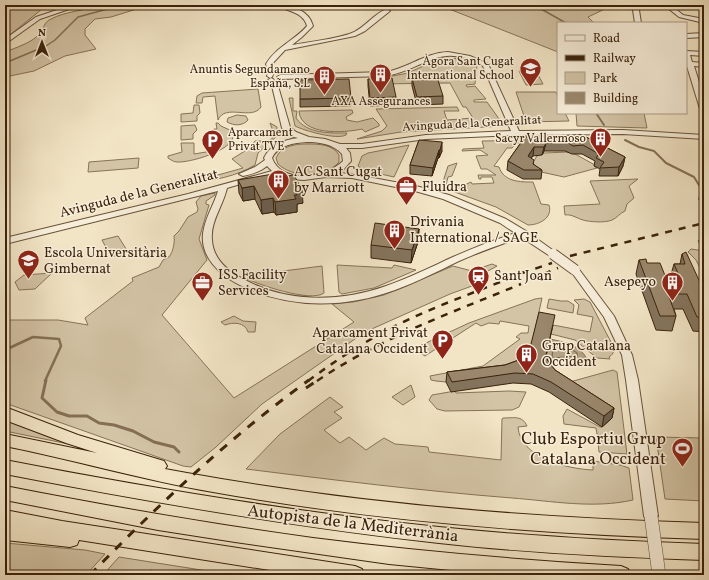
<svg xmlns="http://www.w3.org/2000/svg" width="709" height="580" font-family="Vollkorn,serif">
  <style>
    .green { fill: #d3c4a6; stroke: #877358 }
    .water { fill: #b4a386; stroke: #846f55 }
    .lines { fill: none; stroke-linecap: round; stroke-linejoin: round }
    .shore { stroke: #786248; stroke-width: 1 }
    .stream-far3 { stroke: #846f55; stroke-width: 1.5 }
    .stream-far2 { stroke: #846f55; stroke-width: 2 }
    .stream-far1 { stroke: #846f55; stroke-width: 2.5 }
    .stream { stroke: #846f55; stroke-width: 3 }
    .minor-casing { stroke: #69533a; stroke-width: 2 }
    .highway-casing { stroke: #3b220b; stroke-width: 2 }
    .minor { fill: #f7eeda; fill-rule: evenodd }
    .highway { fill: #f2e5c6; fill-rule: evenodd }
    .rail-far1 { stroke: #3b220b; stroke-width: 2.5; stroke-dasharray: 7 7; stroke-linecap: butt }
    .rail { stroke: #3b220b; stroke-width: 3; stroke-dasharray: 9 9; stroke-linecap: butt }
    .minor-bridge-far1-casing { stroke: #69533a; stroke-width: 12; stroke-linecap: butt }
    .minor-bridge-casing { stroke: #69533a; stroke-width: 14; stroke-linecap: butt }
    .minor-bridge-far1 { stroke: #f7eeda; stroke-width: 10 }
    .minor-bridge { stroke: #f7eeda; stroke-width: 13 }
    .wall { fill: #84745d; stroke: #3b220b }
    .shaded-wall { fill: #6c5e4c; stroke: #3b220b }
    .building { fill: #9a876c; stroke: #3b220b }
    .labels { text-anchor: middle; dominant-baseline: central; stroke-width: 3; stroke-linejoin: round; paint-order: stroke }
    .far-poi-label { font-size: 12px; fill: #3b220b; stroke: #f7eeda; text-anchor: end }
    .far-street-label { font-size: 12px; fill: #3b220b; stroke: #f7eeda }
    .poi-label { font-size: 14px; fill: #3b220b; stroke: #f7eeda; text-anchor: start }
    .street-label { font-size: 14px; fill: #3b220b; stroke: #f7eeda }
    .near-poi-label { font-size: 17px; fill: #3b220b; stroke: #f7eeda; text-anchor: end }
    .near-street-label { font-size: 17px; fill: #3b220b; stroke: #f7eeda }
  </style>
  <rect width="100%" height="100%" fill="#f2e5c6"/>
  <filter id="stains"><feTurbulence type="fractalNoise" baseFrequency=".005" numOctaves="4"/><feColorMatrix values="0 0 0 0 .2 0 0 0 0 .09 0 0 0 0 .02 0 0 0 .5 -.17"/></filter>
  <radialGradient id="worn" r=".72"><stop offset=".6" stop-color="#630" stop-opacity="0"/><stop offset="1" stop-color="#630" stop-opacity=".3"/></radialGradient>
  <!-- green -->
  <path class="green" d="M5 5H47L5 39Z
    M101 5H156L140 8 111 17 95 19 85 29V35L96 49 65 56 34 71 5 77V52C15 48 34 42 40 33 44 28 44 22 51 19 66 11 84 11 101 5Z
    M439 5H596L607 8 588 17 594 23H558V52Z
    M441 58 464 59 477 65 475 84 466 85 467 87 475 86 486 99 474 100V102H487L502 123V126L401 132 357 139 382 131 387 126 376 109 457 107 459 111H444L447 120 473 118 466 107H463L450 83 379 84 388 80 387 77 408 73Z
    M519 71H536L543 84 526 85Z
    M258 89 261 107C252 121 225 103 218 120L215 96 203 97 202 103H196L197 96 202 93Z
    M516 92H556L558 97V113H565L569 121 526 122Z
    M289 98H293V111H297L296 118C307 134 330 133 347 133L346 135C337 140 305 131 295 126Z
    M194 105H199L200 113 197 116V121L181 122V114L193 113Z
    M352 110 353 113 346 117 347 120 357 122 373 118 379 124V126L365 132 362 129C344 133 301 136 299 111Z
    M576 113H644L647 128 577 126Z
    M237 115 246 116 248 120C243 126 234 126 227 122L228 118Z
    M218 123 221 126 232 131C233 131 233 136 233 137 231 151 189 163 177 162 174 162 171 160 168 158V156L182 152 181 143H194V154L212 151V147H215L214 129H217L216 123Z
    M270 123 277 127V136L258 153 255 165C237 176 213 181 193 182L243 168 232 159 248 149 255 141H268L272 139 273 131Z
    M195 125 197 130 193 134V139L181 140V126Z
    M546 140 517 143 512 148H507L494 166 499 167C504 182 520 182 533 182L541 204 549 205C553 218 539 225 528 225L496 207 452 191 471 182 472 184 494 183 492 177H481V179H479L478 175H496L487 169H481L476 156 488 155 480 150 462 151 463 149 484 148 482 141Z
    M306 144C318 144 333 144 339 155V162C326 178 292 178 278 164L276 158C281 146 295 144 306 144Z
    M409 145 394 177 363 170 358 166 362 156 368 153Z
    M568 152 575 154 595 165 594 166 597 168 564 177 532 170 530 167 537 156 544 153Z
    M139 158 138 168 88 172 89 162Z
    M457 163 452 176 448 177 445 189 441 188 448 166Z
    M638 179 629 186 634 198 627 204 625 211C620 213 617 218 612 220 605 223 590 222 583 220 576 218 572 214 565 215L564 206 600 204 590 181Z
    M215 193V195L206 201V204L209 205 199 239 207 260 162 315 234 398 354 322 332 304 353 302 384 295 453 266 472 271 492 264 497 266 479 276 483 282 450 294 365 332 262 404 216 447 191 467 183 466 5 403V320H58L88 325 85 318 133 281 132 278 159 267 163 260 169 257C173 252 175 242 174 236L179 231 188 217 197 212 198 209 196 202 201 196Z
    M118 236 128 252 111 257 102 240Z
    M691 249 704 251V271L701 270 696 260 688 252Z
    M337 265 392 268 394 265 416 270 374 288 342 294 339 292Z
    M322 266 324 293C311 303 256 284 243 277L266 270 268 273Z
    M52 273 35 289 19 290 15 282 24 275Z
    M542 298 529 357 517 370 503 375 446 382 436 381 431 380 430 376 483 366 520 339 516 337 521 333H528L529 326 500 321 499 324 489 323 481 326 476 323 425 356 413 349 469 323 535 299Z
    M549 299 561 301H568L574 305 573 313 547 308Z
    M584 299 590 302 612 344C614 350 615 353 609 357L610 359 597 358 575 340 551 334 553 325 590 332 593 317 577 314 579 305 574 300Z
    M234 316 243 321 256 322 255 332H248C245 322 233 322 225 325L221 322Z
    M613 370 617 372 627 454 599 452 598 442H601V435L597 434 596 428 564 424 563 416 567 409 600 427H602L559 385Z
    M411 385 415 397 403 405 392 397Z
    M455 391 456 393 509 391 526 392 519 407 512 410 445 411 437 409 429 400 432 395Z
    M330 397 343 407 334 412 342 418 324 430 340 443 349 437 366 450 384 438 395 444 428 447 429 452 501 460 502 419 503 418C514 418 522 415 527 426L518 427C520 458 568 469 593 470V461L620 465 629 468 633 500C593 509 552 501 512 498 423 491 334 480 246 469L280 434Z
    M5 418 83 447 5 431Z
    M656 437 704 438V501L665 499Z
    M5 543 85 550 105 554 86 575H5Z
    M119 557 233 575H247H103Z"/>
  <!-- water -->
  <path class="water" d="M550 339C564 342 580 345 587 359L586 360 545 362Z"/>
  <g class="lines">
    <!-- shore -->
    <path class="shore" d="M555 344 568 347 577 353V356L552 358 553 346Z"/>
    <!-- stream-far3 -->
    <path class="stream-far3" d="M534 5 566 23
      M5 63 46 46 55 40 78 17 122 5"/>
    <!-- stream-far2 -->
    <path class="stream-far2" d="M596 113 604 125
      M625 140 639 147 654 151 666 163 694 177 702 190 699 199"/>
    <!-- stream-far1 -->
    <path class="stream-far1" d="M699 241 704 250
      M5 350 33 337 59 339 61 346 45 381"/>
    <!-- stream -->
    <path class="stream" d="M46 380 42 398 57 412 69 416H87L99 423 114 425 133 431 154 442 174 447 179 452
      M150 575 151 571"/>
    <defs>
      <path id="minor" d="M72 5H81L40 19 5 44V39L36 17Z
        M276 5C291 5 309 10 313 26L302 37 292 45C308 42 344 38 356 31 367 25 375 13 387 9L390 11 365 31 355 36 285 50 272 64 274 72 272 77 270 78 267 76 268 72 266 64C277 46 294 41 307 26 303 11 287 12 276 5Z
        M628 5H634L639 10 641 23H635L633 10Z
        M664 5H671L683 15 704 19V23L679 17Z
        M704 33V37L686 38V34Z
        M686 51 704 52V56L690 55 692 62 704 63V67L694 66 704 98V111L700 109 686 63Z
        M448 52 470 56 488 64 519 131 623 130 704 135V139L623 134 516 135 426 139 362 148H346L350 153 351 161 343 170 337 173 352 174 416 186 449 195 506 219 526 231 558 254 556 256H550L521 237C500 245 479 252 459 261 438 271 417 282 395 290 346 308 292 309 244 287 221 277 197 256 204 228 207 215 214 204 218 191L5 244V238L188 194 272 171 267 166C260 172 252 174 243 176L239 174 255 167 265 160 264 158C271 144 284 140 298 138L290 136 282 128 272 86 268 80 271 78 273 79 278 86 290 127 296 132 309 137 325 139 340 144H362L426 135 511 131 483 66C439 41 426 69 386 76L280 79 277 77 280 75 386 72C408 68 425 53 448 52ZM307 142C320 142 333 144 342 154L343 161C326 178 282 185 272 158 278 145 294 143 307 142ZM268 176H278L291 179 304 180 326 177 352 178 415 191 443 199 500 223 515 233C494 240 473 248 453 257 431 267 409 278 386 286 341 302 288 303 245 280 229 272 213 260 212 240 210 222 223 206 227 188Z
        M575 267 578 268 614 316 632 355 638 380 658 516 656 520 651 521 646 520 644 516 626 380 622 355 604 317 570 270Z"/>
      <path id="highway" d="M5 407 78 435 164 461 167 466 165 469 187 473C358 504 531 518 704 523V539C539 534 375 521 213 492 143 480 75 460 5 446V434L97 453 66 443 5 420Z
        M5 460C149 488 293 512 439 527 527 536 615 541 704 544V560C615 557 527 553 439 543 293 527 149 502 5 474Z
        M5 486C107 506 210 524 313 538 415 551 518 560 621 566L628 569 631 575H502L389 564 235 542 158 530 5 500Z
        M5 510 62 521 355 566 362 569 365 575H301L79 540 77 545 70 547 5 540Z"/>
    </defs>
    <!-- minor casing -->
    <use href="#minor" class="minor-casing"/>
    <!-- highway casing -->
    <use href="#highway" class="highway-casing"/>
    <!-- minor -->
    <use href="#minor" class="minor"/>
    <!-- highway -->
    <use href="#highway" class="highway"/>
    <!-- rail-far1 -->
    <path class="rail-far1" d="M570 256 704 223
      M522 273 552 263
      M531 279 558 268
      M308 381C336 360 364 342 395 326 433 307 473 293 513 277
      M317 381C380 338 451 313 521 284"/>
    <!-- rail -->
    <path class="rail" d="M306 388 318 380
      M90 575C158 505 230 437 309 380"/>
    <defs>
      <path id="minor-bridge-far1" d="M553 254 575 270"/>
      <path id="minor-bridge" d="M651 516 659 575"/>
    </defs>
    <!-- minor-bridge-far1 casing -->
    <use href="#minor-bridge-far1" class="minor-bridge-far1-casing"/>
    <!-- minor-bridge casing -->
    <use href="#minor-bridge" class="minor-bridge-casing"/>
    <!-- minor-bridge-far1 -->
    <use href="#minor-bridge-far1" class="minor-bridge-far1"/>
    <!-- minor-bridge -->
    <use href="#minor-bridge" class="minor-bridge"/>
  </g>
  <!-- wall -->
  <path class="wall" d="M412 78 443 96V104L417 105 412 86Z
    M368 79 396 97V105L370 106 368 86Z
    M351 98V106L300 107V99Z
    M582 135 625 157 623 166 618 176H599L600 169 594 166 595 161 582 154H572L565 151H544L542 155 533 156 531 158 534 165 542 170 541 179H523L507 170 508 161 525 137Z
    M419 140 442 151 439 158H438L432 176 410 174V165Z
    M238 180 303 203 297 204V212L276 215 274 212 262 214 255 199 243 201 239 193Z
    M419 229 418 242 411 263 371 258V245Z
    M682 254 704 291V332L693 331 683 309H674L676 316 672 331 656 330 636 274 639 260 647 263 666 278H670L674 264H680Z
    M553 325 546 356 548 361 555 370 614 408 612 418 602 427 549 392 531 384 513 383 451 392 446 382 447 372 505 365 519 360 529 352Z"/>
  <!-- shaded-wall -->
  <path class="shaded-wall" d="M442 142V151L439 158 440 150Z
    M546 143 544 151 542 155 544 147Z
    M534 147 533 156 526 165 528 156Z
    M439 150 438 158 432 176 433 168Z
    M625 157 623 166 618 176 619 167Z
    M254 186 255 199 243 201 242 188Z
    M302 190 303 203 297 204V212L276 215 275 202 295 191Z
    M273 198 274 212 262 214 261 200Z
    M419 229 418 242 411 263 412 250Z
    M614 408 612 418 602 427 604 416Z"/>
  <!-- building -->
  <path class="building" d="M437 77 443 96 417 97 412 78Z
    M392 78 396 97 370 98 368 79Z
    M349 79 351 98 300 99V80Z
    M582 135 625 157 619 167 600 168 604 162 596 158 599 154 583 145 573 146 567 142 546 143 544 147H534L528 156 534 160 533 164 542 170H524L508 161 525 137Z
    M419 140 442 142 440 150H439L433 168 410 165Z
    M279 173 281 177 294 175 302 190 295 191 297 195H294L296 199 275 202 273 198 261 200 254 186 242 188 238 180Z
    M375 223 419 229 412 250 371 245Z
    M686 252 704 291V317H697L687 294H668L676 316H660L639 260 646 259 647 263H660L666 278H680L674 264H685L682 254Z
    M539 312 555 315 546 355 548 361 555 370 614 408 604 416 551 382 533 374 515 373 452 382 447 372 505 365 519 360 529 352Z"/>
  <!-- icons -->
  <defs>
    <symbol id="school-pin" viewBox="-11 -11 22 30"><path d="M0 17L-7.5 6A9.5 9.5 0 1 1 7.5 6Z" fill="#8f2418" stroke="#f7eeda"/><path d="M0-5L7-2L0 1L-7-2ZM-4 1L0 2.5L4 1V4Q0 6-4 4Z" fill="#fff"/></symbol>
    <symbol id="building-pin" viewBox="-11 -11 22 30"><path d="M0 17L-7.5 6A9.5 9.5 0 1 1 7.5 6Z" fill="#8f2418" stroke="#f7eeda"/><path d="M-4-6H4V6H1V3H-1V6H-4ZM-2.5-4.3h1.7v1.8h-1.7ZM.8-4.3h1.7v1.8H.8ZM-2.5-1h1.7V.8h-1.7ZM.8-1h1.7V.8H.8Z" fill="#fff"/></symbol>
    <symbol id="parking-pin" viewBox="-11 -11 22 30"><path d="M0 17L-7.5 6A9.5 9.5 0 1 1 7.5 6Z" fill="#8f2418" stroke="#f7eeda"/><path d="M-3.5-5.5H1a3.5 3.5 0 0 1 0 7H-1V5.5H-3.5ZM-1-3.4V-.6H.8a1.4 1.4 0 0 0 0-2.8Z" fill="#fff"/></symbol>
    <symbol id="office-pin" viewBox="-11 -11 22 30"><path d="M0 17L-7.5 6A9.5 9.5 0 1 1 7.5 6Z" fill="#8f2418" stroke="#f7eeda"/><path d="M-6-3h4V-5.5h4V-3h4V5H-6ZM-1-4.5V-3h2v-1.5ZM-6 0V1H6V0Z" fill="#fff"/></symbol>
    <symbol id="university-pin" viewBox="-11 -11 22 30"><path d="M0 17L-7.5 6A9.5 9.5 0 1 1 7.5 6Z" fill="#8f2418" stroke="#f7eeda"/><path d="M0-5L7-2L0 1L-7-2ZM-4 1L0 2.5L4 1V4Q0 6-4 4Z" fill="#fff"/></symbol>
    <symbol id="station-pin" viewBox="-11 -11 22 30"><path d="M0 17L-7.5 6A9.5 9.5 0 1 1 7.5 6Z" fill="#8f2418" stroke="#f7eeda"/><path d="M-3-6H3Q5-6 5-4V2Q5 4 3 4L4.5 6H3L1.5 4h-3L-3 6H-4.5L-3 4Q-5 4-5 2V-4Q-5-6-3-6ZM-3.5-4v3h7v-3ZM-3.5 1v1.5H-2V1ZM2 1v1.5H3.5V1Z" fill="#fff"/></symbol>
    <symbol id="stadium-pin" viewBox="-11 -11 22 30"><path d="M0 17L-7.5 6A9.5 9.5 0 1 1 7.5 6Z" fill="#8f2418" stroke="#f7eeda"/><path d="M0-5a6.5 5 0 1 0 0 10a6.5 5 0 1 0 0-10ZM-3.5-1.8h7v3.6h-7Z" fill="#fff"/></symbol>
  </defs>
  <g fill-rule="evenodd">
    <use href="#school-pin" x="518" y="56" width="25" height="34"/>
    <use href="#building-pin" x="368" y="62" width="25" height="34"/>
    <use href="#building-pin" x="312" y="64" width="25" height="34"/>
    <use href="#building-pin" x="588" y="126" width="25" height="34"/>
    <use href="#parking-pin" x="200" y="128" width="25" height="34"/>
    <use href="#building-pin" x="266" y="168" width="25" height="34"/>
    <use href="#office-pin" x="394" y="174" width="25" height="34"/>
    <use href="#building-pin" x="382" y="218" width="25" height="34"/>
    <use href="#university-pin" x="16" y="248" width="25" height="34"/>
    <use href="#station-pin" x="466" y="264" width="25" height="34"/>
    <use href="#building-pin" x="660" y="270" width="25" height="34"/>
    <use href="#office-pin" x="190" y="270" width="25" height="34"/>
    <use href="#parking-pin" x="430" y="328" width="25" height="34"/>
    <use href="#building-pin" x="514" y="342" width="25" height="34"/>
    <use href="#stadium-pin" x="670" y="436" width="25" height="34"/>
  </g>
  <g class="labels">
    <!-- far-poi labels -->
    <g class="far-poi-label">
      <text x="514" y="62">Àgora Sant Cugat<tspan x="514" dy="14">International School</tspan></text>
      <text x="310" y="70">Anuntis Segundamano<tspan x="310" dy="14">España, S.L</tspan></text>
      <text x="381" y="102" text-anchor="middle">AXA Assegurances</text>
      <text x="228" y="133" text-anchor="start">Aparcament<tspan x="228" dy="14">Privat TVE</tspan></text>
      <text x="586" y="139">Sacyr Vallermoso</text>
    </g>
    <!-- far-street labels -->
    <g class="far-street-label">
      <text transform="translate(472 124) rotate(-3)">Avinguda de la Generalitat</text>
    </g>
    <!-- poi labels -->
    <g class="poi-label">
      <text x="294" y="172">AC Sant Cugat<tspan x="294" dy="16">by Marriott</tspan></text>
      <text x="422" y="187">Fluidra</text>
      <text x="410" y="222">Drivania<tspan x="410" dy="16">International / SAGE</tspan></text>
      <text x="44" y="253">Escola Universitària<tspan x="44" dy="16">Gimbernat</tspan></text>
      <text x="218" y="275">ISS Facility<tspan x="218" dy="16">Services</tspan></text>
      <text x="494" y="276">Sant Joan</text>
      <text x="656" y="282" text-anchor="end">Asepeyo</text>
      <text x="428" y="333" text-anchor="end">Aparcament Privat<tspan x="428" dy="16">Catalana Occident</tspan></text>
      <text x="542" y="346">Grup Catalana<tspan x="542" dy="16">Occident</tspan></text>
    </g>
    <!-- street labels -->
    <g class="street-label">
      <text transform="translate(139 194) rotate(-14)">Avinguda de la Generalitat</text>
    </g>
    <!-- near-poi labels -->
    <g class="near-poi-label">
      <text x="666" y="439">Club Esportiu Grup<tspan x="666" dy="20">Catalana Occident</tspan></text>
    </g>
    <!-- near-street labels -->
    <g class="near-street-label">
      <text transform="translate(353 524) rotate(7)">Autopista de la Mediterrània</text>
    </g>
  </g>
  <!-- margin -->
  <rect width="709" height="580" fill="none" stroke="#f2e5c6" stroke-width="20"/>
  <rect x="6" y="6" width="697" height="568" fill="none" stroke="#3b220b" stroke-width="2"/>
  <rect x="10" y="10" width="689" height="560" fill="none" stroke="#3b220b"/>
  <!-- legend -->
  <rect x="557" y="22" width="130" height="92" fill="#f7eeda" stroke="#ac9c87"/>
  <rect x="565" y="35" width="20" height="6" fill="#f7eeda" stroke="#ac9c87"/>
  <text x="593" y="42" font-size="12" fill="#3b220b">Road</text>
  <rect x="565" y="55" width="20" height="6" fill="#3b220b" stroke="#ac9c87"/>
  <text x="593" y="62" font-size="12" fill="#3b220b">Railway</text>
  <rect x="565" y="72" width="20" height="12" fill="#d3c4a6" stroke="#ac9c87"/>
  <text x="593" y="82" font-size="12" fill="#3b220b">Park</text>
  <rect x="565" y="92" width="20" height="12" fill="#9a876c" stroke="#ac9c87"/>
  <text x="593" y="102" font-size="12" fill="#3b220b">Building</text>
  <!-- north arrow -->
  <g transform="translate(42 42)" stroke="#f7eeda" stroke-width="3" paint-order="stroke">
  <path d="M0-3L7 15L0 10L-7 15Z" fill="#3b220b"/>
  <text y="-6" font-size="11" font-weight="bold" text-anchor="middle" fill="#3b220b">N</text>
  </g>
  <rect width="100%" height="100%" filter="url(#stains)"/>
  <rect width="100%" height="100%" fill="url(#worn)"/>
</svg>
